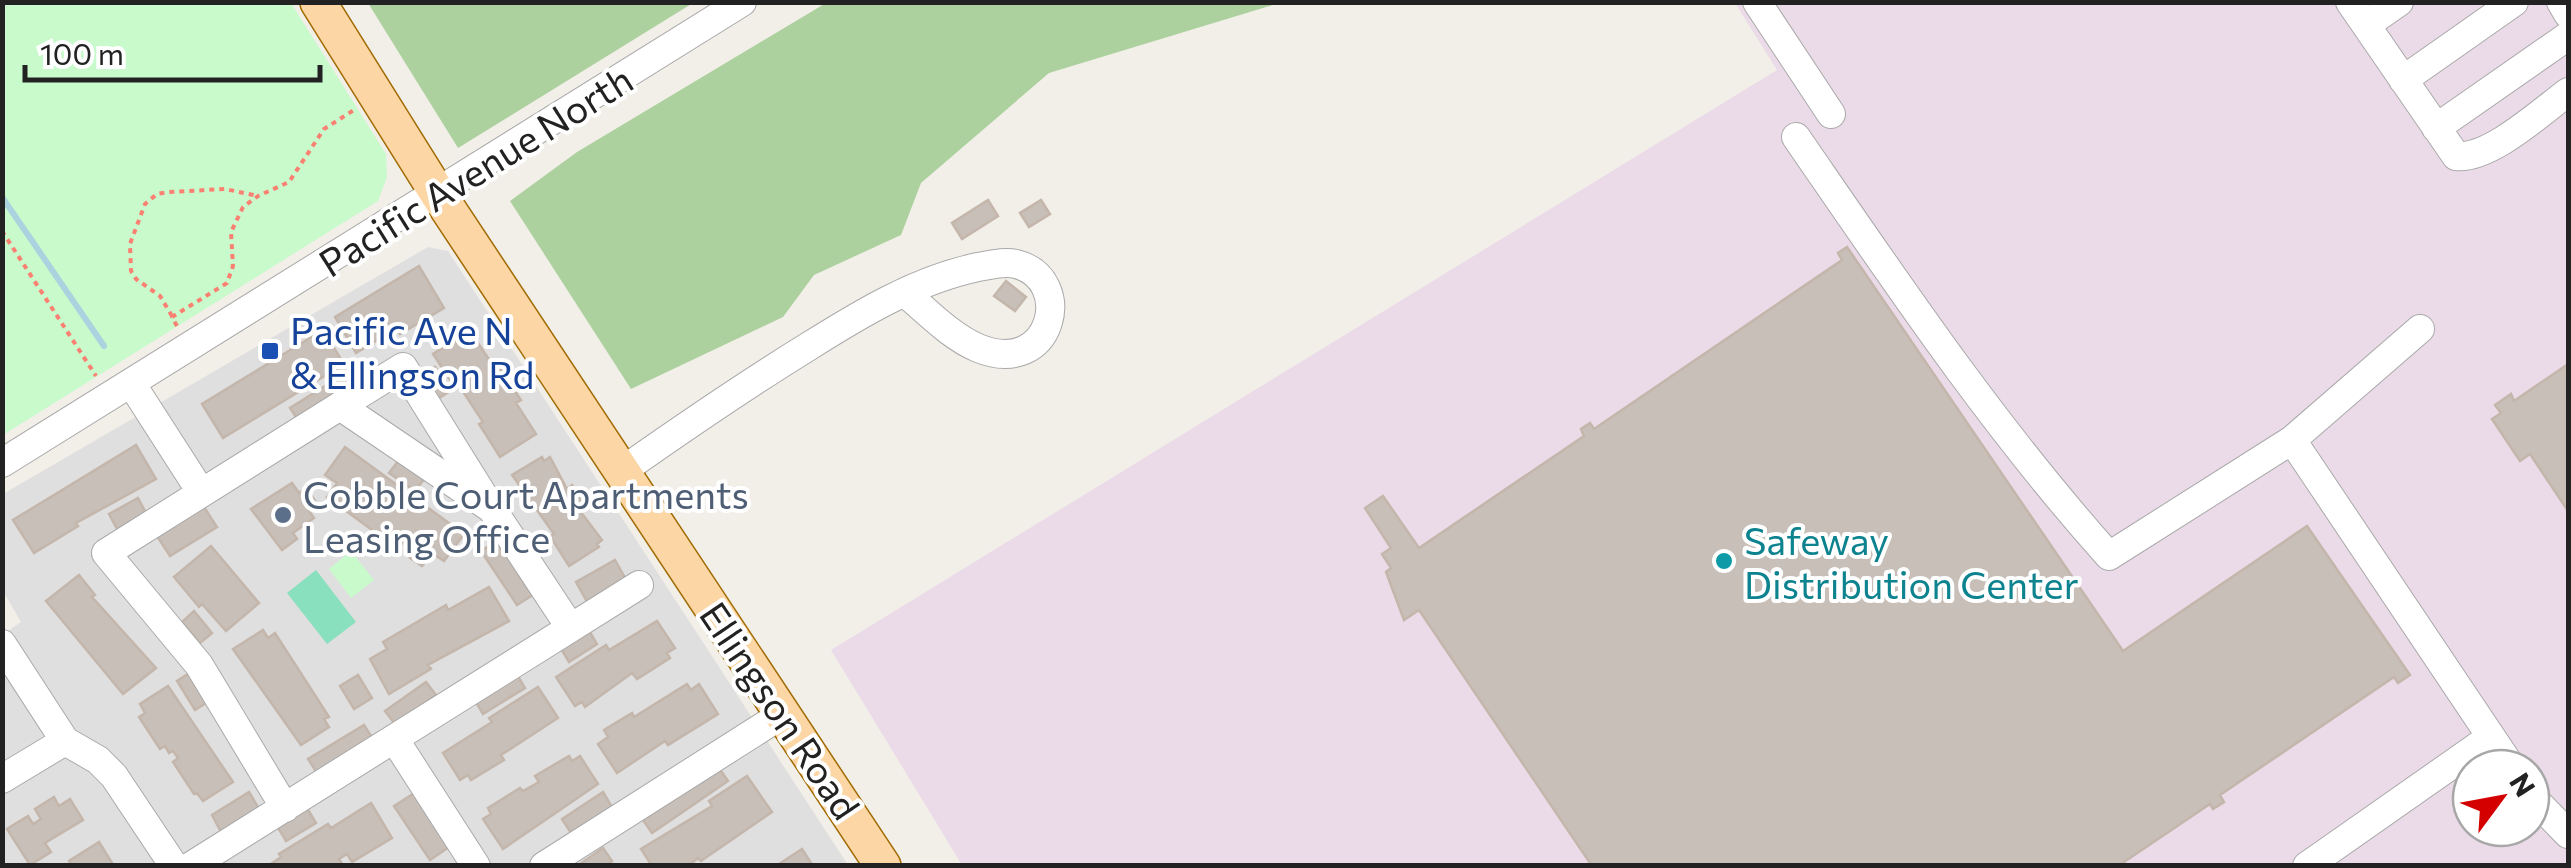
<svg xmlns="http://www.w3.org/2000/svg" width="2571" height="868" font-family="Commissioner,sans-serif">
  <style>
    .residential { fill: #e0dfdf }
    .industrial { fill: #ebdbe8; fill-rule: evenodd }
    .forest { fill: #add19e }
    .park { fill: #c8facc }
    .pitch { fill: #88e0be }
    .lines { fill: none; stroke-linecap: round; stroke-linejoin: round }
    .stream { stroke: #aad3df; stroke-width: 6 }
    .building { fill: #c7bfb8; stroke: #c4b6ab; stroke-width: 2.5 }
    .minor-casing { stroke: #a9a9a9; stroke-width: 30 }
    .major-casing { stroke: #a06b00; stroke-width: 38 }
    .path { stroke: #fa8072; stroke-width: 4; stroke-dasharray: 5 5; stroke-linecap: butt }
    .minor { stroke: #fff; stroke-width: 28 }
    .major { stroke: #fcd6a4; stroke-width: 35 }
    .transit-dot { fill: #1a4fb4; stroke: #fff; stroke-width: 4 }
    .service-dot { fill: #5c6f8a; stroke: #fff; stroke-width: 4 }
    .culture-dot { fill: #0f9aa8; stroke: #fff; stroke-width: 4 }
    .labels { text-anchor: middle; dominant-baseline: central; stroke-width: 8; stroke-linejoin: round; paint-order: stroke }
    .street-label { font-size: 38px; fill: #222; stroke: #fff }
    .transit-label { font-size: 38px; fill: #164399; stroke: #fff; text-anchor: start }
    .service-label { font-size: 38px; fill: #4e5e75; stroke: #fff; text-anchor: start }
    .culture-label { font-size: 38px; fill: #0d838f; stroke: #fff; text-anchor: start }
  </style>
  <rect width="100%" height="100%" fill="#f2efe9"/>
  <!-- residential -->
  <path class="residential" d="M428 247 448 251 848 865H3V634L21 622 3 591V494Z"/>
  <!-- industrial -->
  <path class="industrial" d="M1735 3H2568V865H962L831 650 1777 70ZM2471 768H2531V828H2471Z"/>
  <!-- forest -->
  <path class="forest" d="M368 3H693L458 148Z
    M826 3V2L1279 3 1049 73 921 183 901 235 814 275 783 317 631 389 510 201 577 152Z"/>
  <!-- park -->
  <path class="park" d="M3 2 291 3 386 154 387 177 378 201 3 435Z
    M351 551 374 580 351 598 329 569Z"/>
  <!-- pitch -->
  <path class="pitch" d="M316 570 356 622 327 644 287 593Z"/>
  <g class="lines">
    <!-- stream -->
    <path class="stream" d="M2 197 104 346"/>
  </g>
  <!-- building -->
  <path class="building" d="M988 200 998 216 962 239 952 223Z
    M1041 200 1050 214 1029 227 1020 213Z
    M1847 247 2123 651 2307 526 2410 675 2398 683 2394 677 2220 795 2224 802 2213 809 2210 804 2118 866H1592L1419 610 1404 620 1386 572 1391 568 1382 554 1391 548 1365 508 1383 496 1419 548 1584 436 1581 429 1590 423 1594 429 1842 260 1838 253Z
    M419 266 444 308 400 334 397 328 356 353 335 317Z
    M1006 281 1026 297 1015 311 994 296Z
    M323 330 344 364 223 438 202 404Z
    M470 331 492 364 496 362 521 400 516 403 536 434 500 457 479 424 483 422 460 387 456 389 433 354Z
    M2568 364V511L2530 454 2520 461 2492 419 2501 413 2495 405 2511 394 2514 401Z
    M435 367 450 391 436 400 420 376Z
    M330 383 338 396 298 420 290 408Z
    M136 445 156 479 76 523 78 526 34 553 13 520Z
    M345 447 464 534 444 561 432 553 422 566 410 558 420 544 408 535 398 549 327 497 337 483 325 475Z
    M542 457 544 461 550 457 567 489 572 485 587 508 580 511 602 540 597 544 599 547 569 566 550 536 554 534 512 475Z
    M399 460 425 478 415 491 389 473Z
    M292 483 299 493 306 488 318 505 309 511 314 518 293 533 297 539 282 550 251 509Z
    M138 498 146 513 117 529 109 514Z
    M202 504 217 527 170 556 155 533Z
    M500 539 536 593 517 605 481 551Z
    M211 546 259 603 226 631 202 604 199 607 174 577Z
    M615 560 628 583 589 605 576 582Z
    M79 575 95 595 92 597 156 668 123 694 46 601Z
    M489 587 509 621 428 665 431 669 389 694 370 659 387 649 383 642 446 605 448 610Z
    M194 611 212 633 200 643 182 622Z
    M657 621 675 648 667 653 670 658 637 679 632 673 585 707 582 702 575 706 556 677 606 645 609 650Z
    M588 629 597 644 569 662 560 647Z
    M263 630 268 638 275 633 329 717 324 719 329 727 301 745 233 649Z
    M191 672 209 701 195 710 177 681Z
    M516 673 525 688 483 714 474 699Z
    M358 675 372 698 354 709 340 686Z
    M426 682 436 695 395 724 385 711Z
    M687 684 691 690 699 684 718 714 668 745 665 741 617 773 598 744 608 737 604 730 632 713 634 717Z
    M168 686 233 782 203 801 197 793 194 794 173 762 178 758 173 751 169 753 165 746 160 749 139 717 145 713 140 704Z
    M538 687 558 718 501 755 504 760 471 780 468 775 460 780 443 753 492 722 489 718Z
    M364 725 375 742 319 776 308 759Z
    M569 756 572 761 580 756 598 784 503 849 483 819 491 814 488 808 520 788 523 791 539 782 535 776Z
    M719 768 728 781 652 833 643 820Z
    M747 776 772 812 701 861 698 858 688 866H652L641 849 712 806 709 801Z
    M249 792 261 812 222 834 212 815Z
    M416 792 452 845 430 860 394 806Z
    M603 792 612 807 571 833 562 819Z
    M54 797 59 806 70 799 83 820 45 843 51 852 30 865 7 829 28 816 33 824 41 819 35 809Z
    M371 803 392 838 352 862 347 854 339 859 342 864 339 866H268L281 857 279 854 328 824 331 828Z
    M307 808 316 823 286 841 277 826Z
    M99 842 114 866H72L69 861Z
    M603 848 612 861 606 866H577Z
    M802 849 813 866H776Z"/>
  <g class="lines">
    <defs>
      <path id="minor" d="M1757 2 1831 114
        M2350 2 2456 156C2489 160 2541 112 2568 92
        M2561 2 2568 14
        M2366 25 2399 2
        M2403 80 2514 2
        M2436 128 2568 36
        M1796 137C1896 282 1991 424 2109 556L2292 440
        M2420 329 2292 440 2512 768
        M131 383 201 492
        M340 406 403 367 486 500
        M2 463 742 2
        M622 471C683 428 743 387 806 348 860 314 916 280 978 267 990 265 1005 261 1016 264 1076 279 1053 379 978 348 950 336 928 312 905 293
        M2 644 65 741 98 760 114 776 174 866
        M395 740 476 866
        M2 779 65 741
        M2531 796 2568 834
        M285 808 199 665 106 553 340 406 492 509 570 627
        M191 866 639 585
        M544 866 783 714
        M2307 866 2491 737"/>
      <path id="major" d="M318 2 438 194 883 866"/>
    </defs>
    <!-- minor casing -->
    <use href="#minor" class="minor-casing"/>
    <!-- major casing -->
    <use href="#major" class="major-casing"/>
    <!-- path -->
    <path class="path" d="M2 231 96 376
      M172 316 160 296 136 279 131 271 130 244 145 204 157 194 169 192 225 189 258 196
      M177 326 172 317 227 283 233 266 231 232 243 207 258 196 289 182 324 129 354 110"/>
    <!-- minor -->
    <use href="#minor" class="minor"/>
    <!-- major -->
    <use href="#major" class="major"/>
  </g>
  <!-- markers -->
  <rect class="transit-dot" x="260" y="341" width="20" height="20" rx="5"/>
  <circle class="service-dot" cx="283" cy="515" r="10"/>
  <circle class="culture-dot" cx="1724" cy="561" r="10"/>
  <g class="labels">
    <!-- street labels -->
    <g class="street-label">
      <text transform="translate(475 170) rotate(-32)">Pacific Avenue North</text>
      <text transform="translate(781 710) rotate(56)">Ellingson Road</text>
    </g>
    <!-- transit labels -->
    <g class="transit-label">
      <text x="290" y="329">Pacific Ave N<tspan x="290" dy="44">&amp; Ellingson Rd</tspan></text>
    </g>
    <!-- service labels -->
    <g class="service-label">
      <text x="303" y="493">Cobble Court Apartments<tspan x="303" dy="44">Leasing Office</tspan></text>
    </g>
    <!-- culture labels -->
    <g class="culture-label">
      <text x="1744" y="539">Safeway<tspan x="1744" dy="44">Distribution Center</tspan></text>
    </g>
  </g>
  <!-- border -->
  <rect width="2571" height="868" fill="none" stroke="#222222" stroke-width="10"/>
  <!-- north arrow -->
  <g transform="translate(2501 798) rotate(58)"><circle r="48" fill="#ffffff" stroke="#a7a7a7" stroke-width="2.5"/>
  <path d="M0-8L18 38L0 25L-18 38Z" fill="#d40000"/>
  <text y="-15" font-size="28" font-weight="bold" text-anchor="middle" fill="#222222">N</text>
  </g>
  <!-- scale -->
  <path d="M25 65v15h295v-15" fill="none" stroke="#222222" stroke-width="5"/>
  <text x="40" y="65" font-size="30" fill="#222222" stroke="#ffffff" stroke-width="8" paint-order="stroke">100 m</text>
</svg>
